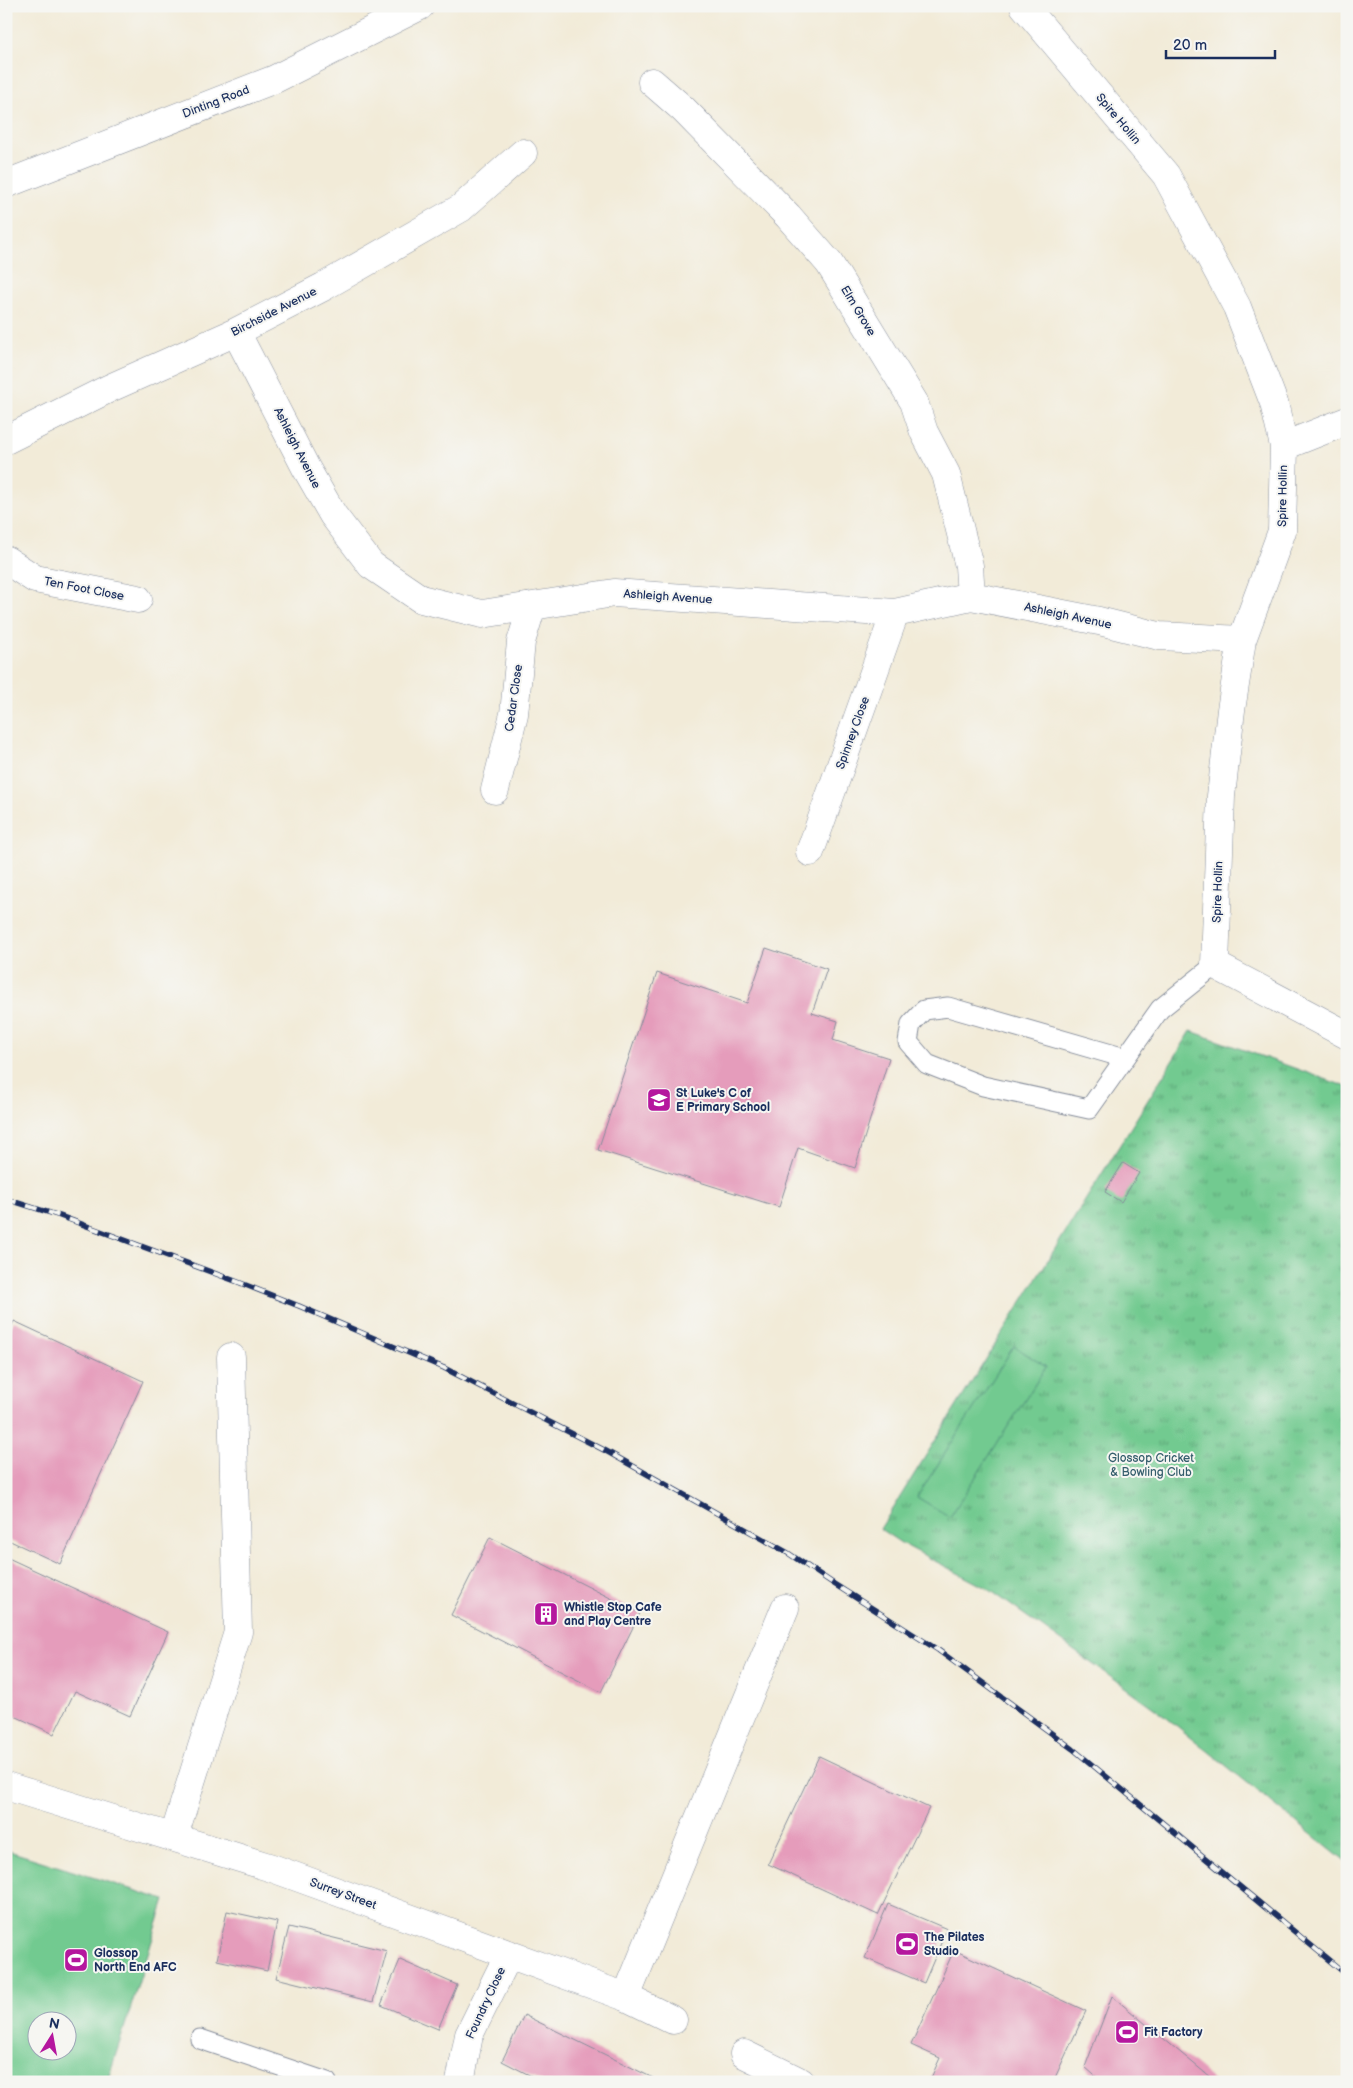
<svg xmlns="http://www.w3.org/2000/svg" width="1353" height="2088" font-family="'Balsamiq Sans',sans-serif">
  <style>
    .park { fill: url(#park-tufts); stroke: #467c77 }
    .pitch { fill: #72ca90; stroke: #467c77; fill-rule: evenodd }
    .building { fill: #e59cbb }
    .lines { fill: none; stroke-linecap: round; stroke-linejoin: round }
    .service-casing { stroke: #868d9b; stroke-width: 21 }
    .minor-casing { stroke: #868d9b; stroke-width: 29 }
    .tertiary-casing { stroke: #868d9b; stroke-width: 29 }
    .service { stroke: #fff; stroke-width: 19 }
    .minor { stroke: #fff; stroke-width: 28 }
    .tertiary { stroke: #fff; stroke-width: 28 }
    .rail-casing { stroke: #1b2f5e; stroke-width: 5.5 }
    .rail { stroke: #f6f6f2; stroke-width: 4; stroke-dasharray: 11; stroke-linecap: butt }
    .labels { text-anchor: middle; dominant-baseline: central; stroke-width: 4; stroke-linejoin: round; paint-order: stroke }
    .street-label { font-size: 12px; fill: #1b2f5e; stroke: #f6f6f2 }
    .poi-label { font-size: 12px; font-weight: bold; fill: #1b2f5e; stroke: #f6f6f2; text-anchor: start }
    .park-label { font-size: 12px; fill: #355e6d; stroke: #f6f6f2 }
  </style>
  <defs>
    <pattern id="park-tufts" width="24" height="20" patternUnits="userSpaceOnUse" patternTransform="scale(1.25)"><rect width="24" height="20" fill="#72ca90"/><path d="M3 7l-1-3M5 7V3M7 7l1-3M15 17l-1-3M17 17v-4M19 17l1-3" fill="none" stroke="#5da479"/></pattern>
  </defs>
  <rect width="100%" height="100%" fill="#f6f6f2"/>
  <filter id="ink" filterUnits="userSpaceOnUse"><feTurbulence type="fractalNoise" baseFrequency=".02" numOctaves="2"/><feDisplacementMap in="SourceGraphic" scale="10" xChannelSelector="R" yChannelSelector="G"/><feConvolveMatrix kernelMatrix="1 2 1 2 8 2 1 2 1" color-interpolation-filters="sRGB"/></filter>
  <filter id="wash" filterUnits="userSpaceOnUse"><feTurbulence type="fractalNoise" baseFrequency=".0096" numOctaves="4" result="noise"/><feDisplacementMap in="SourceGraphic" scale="20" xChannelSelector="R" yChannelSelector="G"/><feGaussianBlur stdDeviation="1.12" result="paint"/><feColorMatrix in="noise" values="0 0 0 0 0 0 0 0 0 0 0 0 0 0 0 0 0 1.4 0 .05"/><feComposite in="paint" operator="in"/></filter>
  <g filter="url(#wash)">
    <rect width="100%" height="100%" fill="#f2ebd8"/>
    <!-- park -->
    <path class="park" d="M1191 1031 1347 1087V1863L1162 1714 990 1590 901 1543 880 1529Z"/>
    <!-- pitch -->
    <path class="pitch" d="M1014 1346 1046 1367 950 1517 917 1497Z
      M6 1850 165 1900 107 2082H6ZM38 2020H68V2050H38Z"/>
    <g id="blocks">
      <!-- building -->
      <path class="building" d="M766 948 827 969 812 1013 838 1021 833 1040 889 1058 855 1168 798 1148 779 1207 598 1150 657 973 747 1003Z
        M1123 1163 1139 1173 1121 1202 1105 1192Z
        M14 1321 143 1381 60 1564 6 1539V1337Z
        M490 1537 640 1613 601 1692 451 1615Z
        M6 1557 168 1632 130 1716 75 1691 54 1734 6 1712Z
        M819 1756 929 1808 878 1915 768 1864Z
        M888 1904 947 1929 924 1983 865 1958Z
        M227 1911 277 1922 267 1971 217 1960Z
        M289 1927 387 1951 373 2002 276 1978Z
        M954 1950 1086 2011 1053 2082 930 2080 940 2058 911 2045Z
        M400 1960 457 1985 438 2029 381 2005Z
        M1112 1996 1216 2082H1102L1085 2067Z
        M524 2015 653 2078 651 2082H543L502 2061Z"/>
    </g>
  </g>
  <g filter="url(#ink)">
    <use href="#blocks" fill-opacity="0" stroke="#868d9b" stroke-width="1"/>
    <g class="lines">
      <defs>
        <path id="service" d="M1125 1058 948 1007 924 1010 911 1024 908 1042 927 1064 983 1086 1089 1109 1160 1009 1215 965
          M200 2039 327 2082"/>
        <path id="minor" d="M1024 6 1166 175 1237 307 1274 403 1284 446 1282 531 1242 640 1231 710 1221 796 1215 965 1347 1035
          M652 82 683 109 788 216 829 263 914 402 924 432 946 474 969 566 971 596
          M236 332 306 468 333 515 371 565 421 599 482 614 614 593 895 613 971 596 1099 621 1159 636 1242 640
          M6 440 110 388 236 332 323 287 461 208 523 153
          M1284 446 1347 421
          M6 560 35 579 138 599
          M495 790 514 714 521 642 532 606
          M810 852 895 613
          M6 1786 272 1868 626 1997 673 2020
          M174 1836 238 1632 231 1357
          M626 1997 785 1608
          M744 2054 801 2082
          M460 2082 469 2035 509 1954"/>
        <path id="tertiary" d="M6 184 275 79 420 6"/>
      </defs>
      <!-- service casing -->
      <use href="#service" class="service-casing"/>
      <!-- minor casing -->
      <use href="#minor" class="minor-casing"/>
      <!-- tertiary casing -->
      <use href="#tertiary" class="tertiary-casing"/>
      <!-- service -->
      <use href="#service" class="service"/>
      <!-- minor -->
      <use href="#minor" class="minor"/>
      <!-- tertiary -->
      <use href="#tertiary" class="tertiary"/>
      <defs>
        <path id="rail" d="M6 1199 60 1216 238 1282 299 1306 444 1368 606 1451 788 1553 834 1584 938 1650 1073 1749 1347 1975"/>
      </defs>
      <!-- rail casing -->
      <use href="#rail" class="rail-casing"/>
      <!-- rail -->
      <use href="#rail" class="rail"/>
    </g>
  </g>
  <!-- icons -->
  <defs>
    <symbol id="school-square" viewBox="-11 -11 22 22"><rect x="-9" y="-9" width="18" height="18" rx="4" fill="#b5179e" stroke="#f6f6f2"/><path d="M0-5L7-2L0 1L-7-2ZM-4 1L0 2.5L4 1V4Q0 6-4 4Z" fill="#fff"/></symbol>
    <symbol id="building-square" viewBox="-11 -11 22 22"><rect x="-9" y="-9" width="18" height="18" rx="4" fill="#b5179e" stroke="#f6f6f2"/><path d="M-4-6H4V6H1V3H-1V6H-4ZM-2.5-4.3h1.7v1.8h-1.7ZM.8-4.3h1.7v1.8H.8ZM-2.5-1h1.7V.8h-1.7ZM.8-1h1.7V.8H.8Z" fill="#fff"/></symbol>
    <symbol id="stadium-square" viewBox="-11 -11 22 22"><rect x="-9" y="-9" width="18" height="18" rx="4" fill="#b5179e" stroke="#f6f6f2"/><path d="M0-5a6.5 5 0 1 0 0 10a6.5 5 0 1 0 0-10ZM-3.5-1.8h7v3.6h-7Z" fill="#fff"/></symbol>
  </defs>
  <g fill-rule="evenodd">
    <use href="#school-square" x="645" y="1086" width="28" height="28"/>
    <use href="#building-square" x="532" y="1600" width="28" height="28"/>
    <use href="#stadium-square" x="893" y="1930" width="28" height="28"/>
    <use href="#stadium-square" x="62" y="1946" width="28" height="28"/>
    <use href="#stadium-square" x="1113" y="2018" width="28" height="28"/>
  </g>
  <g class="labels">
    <!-- street labels -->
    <g class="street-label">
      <text transform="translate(216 102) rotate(-21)">Dinting Road</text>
      <text transform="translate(1118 119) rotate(50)">Spire Hollin</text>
      <text transform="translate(858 311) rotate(59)">Elm Grove</text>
      <text transform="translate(274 312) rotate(-27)">Birchside Avenue</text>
      <text transform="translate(297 448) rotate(63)">Ashleigh Avenue</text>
      <text transform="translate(1283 496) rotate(-89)">Spire Hollin</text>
      <text transform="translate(84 589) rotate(11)">Ten Foot Close</text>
      <text transform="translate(668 597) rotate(4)">Ashleigh Avenue</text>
      <text transform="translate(1068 616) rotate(12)">Ashleigh Avenue</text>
      <text transform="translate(514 698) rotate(-82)">Cedar Close</text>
      <text transform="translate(853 733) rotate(-70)">Spinney Close</text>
      <text transform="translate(1218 892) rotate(-88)">Spire Hollin</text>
      <text transform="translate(343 1894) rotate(20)">Surrey Street</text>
      <text transform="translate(486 2003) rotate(-65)">Foundry Close</text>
    </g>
    <!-- poi labels -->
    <g class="poi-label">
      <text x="676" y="1093">St Luke's C of<tspan x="676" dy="14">E Primary School</tspan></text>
      <text x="564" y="1607">Whistle Stop Cafe<tspan x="564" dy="14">and Play Centre</tspan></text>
      <text x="924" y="1937">The Pilates<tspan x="924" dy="14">Studio</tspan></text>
      <text x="94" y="1953">Glossop<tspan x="94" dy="14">North End AFC</tspan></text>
      <text x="1144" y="2032">Fit Factory</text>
    </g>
    <!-- park labels -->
    <g class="park-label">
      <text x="1151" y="1458">Glossop Cricket<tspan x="1151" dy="14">&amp; Bowling Club</tspan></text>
    </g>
  </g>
  <!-- margin -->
  <rect width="1353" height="2088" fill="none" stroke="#f6f6f2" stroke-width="25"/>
  <!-- north arrow -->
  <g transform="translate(52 2036) rotate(11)"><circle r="24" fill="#f6f6f2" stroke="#9ea6b7"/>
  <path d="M0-4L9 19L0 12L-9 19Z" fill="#b5179e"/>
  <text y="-8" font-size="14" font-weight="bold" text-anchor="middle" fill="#1b2f5e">N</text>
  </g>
  <!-- scale -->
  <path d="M1166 50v8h109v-8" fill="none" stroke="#1b2f5e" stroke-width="2.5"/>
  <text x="1173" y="50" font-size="15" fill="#1b2f5e" stroke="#f6f6f2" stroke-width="4" paint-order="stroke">20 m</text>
</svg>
